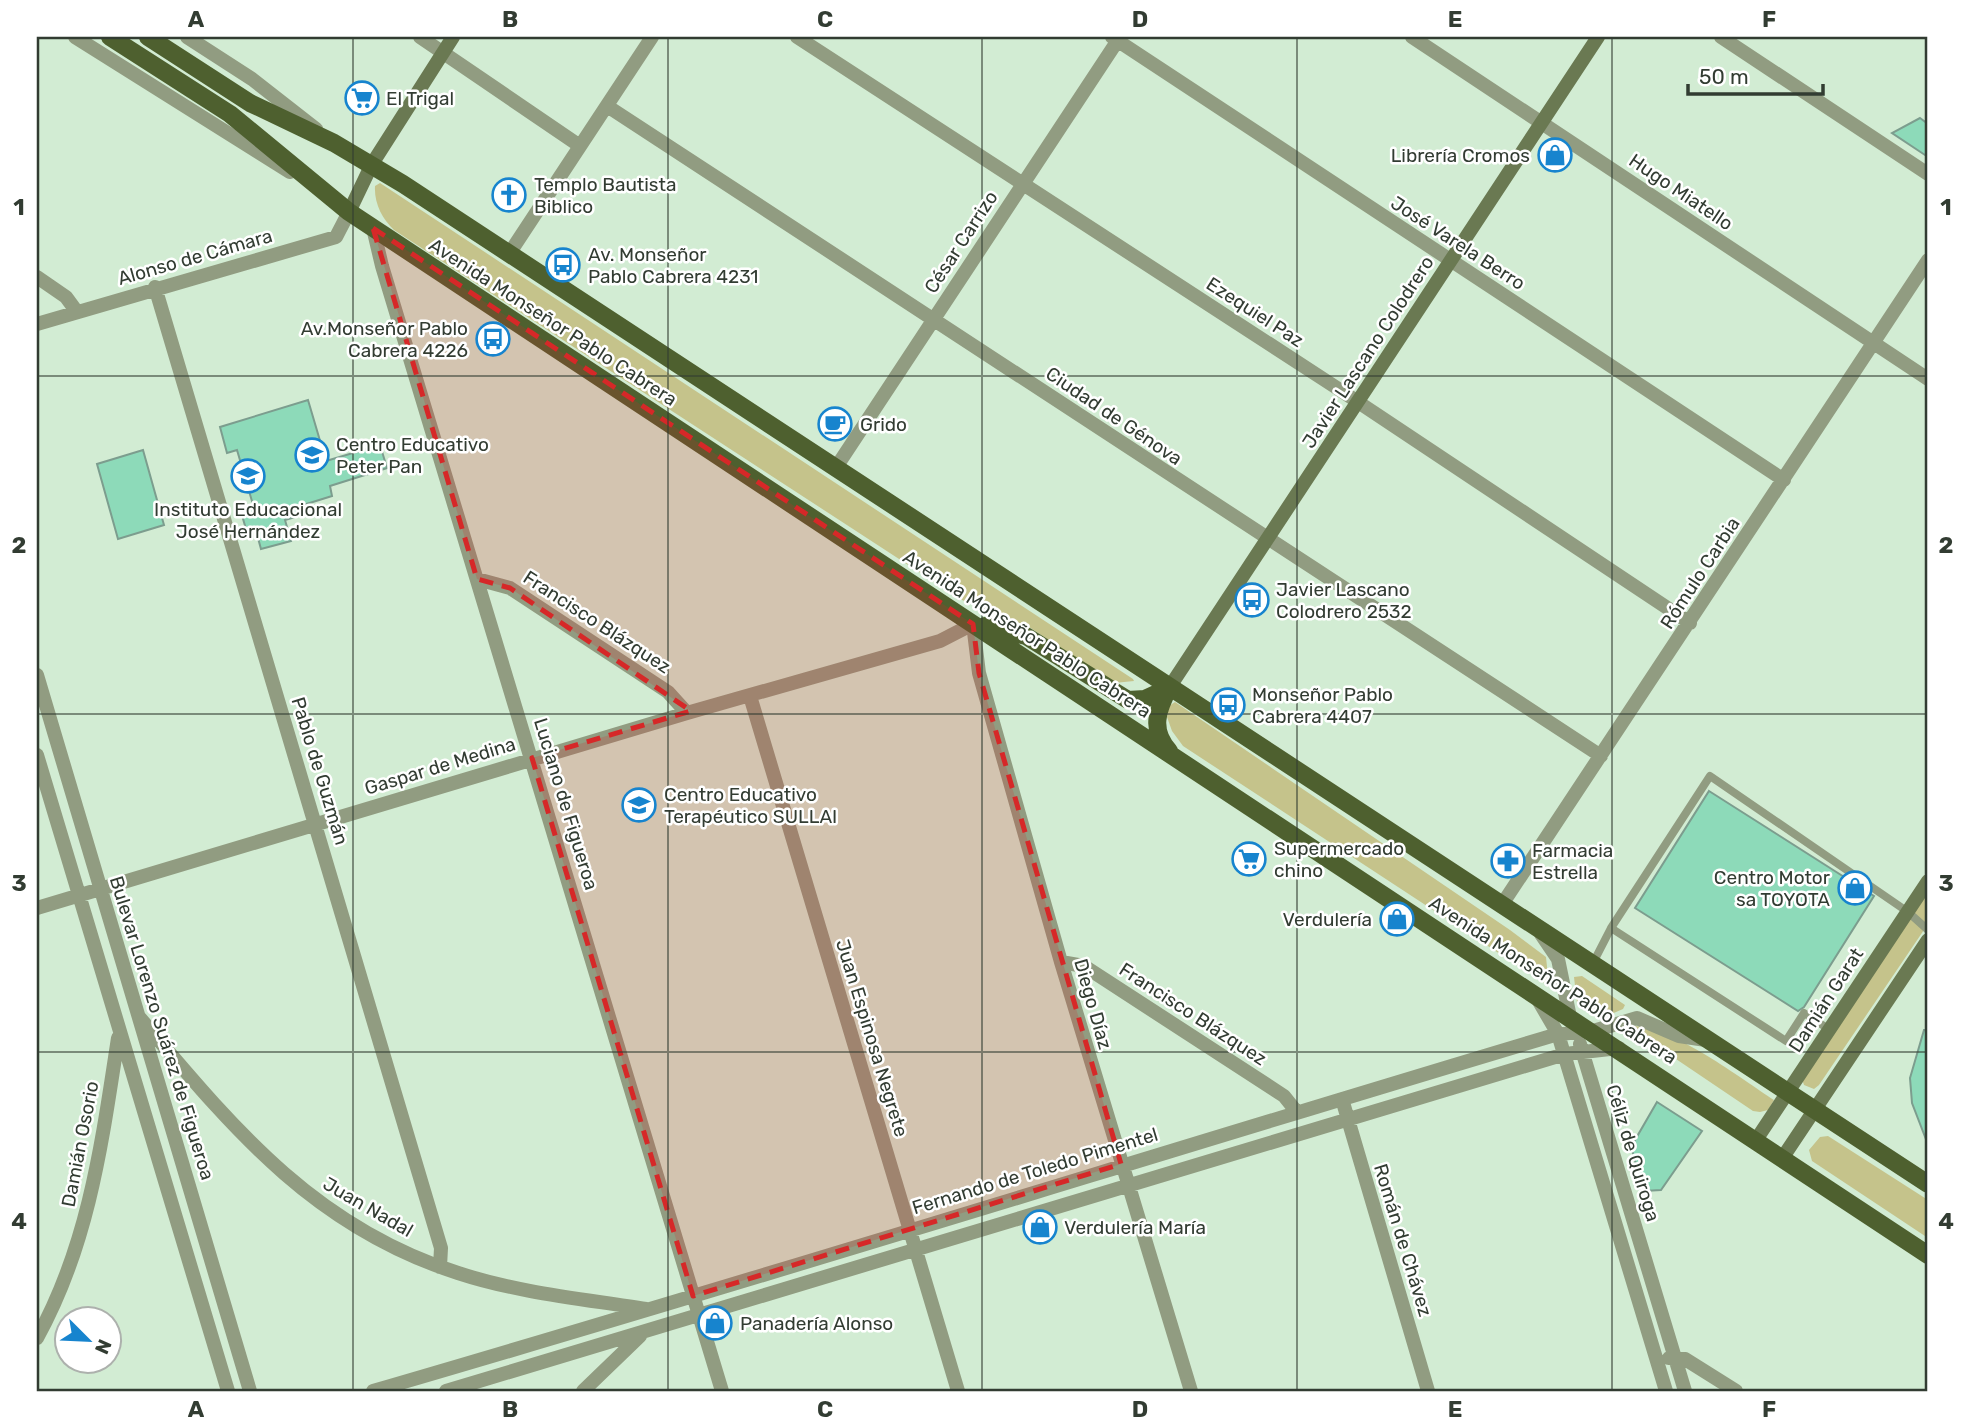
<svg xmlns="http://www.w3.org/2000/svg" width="1965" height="1428" font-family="Rubik,sans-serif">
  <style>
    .green { fill: #c5c38b }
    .building { fill: #8ddab9; stroke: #7c9d8e; stroke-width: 2 }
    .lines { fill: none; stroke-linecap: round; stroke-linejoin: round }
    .service { stroke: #919c81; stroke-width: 8 }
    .minor { stroke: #919c81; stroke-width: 14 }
    .secondary { stroke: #6a7952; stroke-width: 14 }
    .primary { stroke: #4e602f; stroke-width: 18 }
    .marked { fill: #d62828; fill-opacity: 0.2; stroke: #d62828; stroke-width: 5; stroke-dasharray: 14 9; stroke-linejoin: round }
    .grid { fill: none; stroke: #323c32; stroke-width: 2; stroke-opacity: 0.55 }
    .labels { text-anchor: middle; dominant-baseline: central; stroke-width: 5; stroke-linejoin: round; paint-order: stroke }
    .poi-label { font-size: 19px; fill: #323c32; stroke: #fff; text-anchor: start }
    .street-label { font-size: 19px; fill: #323c32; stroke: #fff }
    .neatline { fill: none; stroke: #323c32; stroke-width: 2.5 }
    .grid-label { font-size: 23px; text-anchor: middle; font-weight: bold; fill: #323c32 }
  </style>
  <rect width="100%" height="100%" fill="#d2ecd3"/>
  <!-- green -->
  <path class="green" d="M380 183 1133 679 1134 681 1114 683 1029 627 962 600 394 230C382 219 374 203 375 186Z
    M1175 702 1510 930 1546 957 1549 986 1183 746 1172 731 1167 717 1169 706Z
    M1928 889V924L1819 1085 1814 1089 1804 1085 1802 1079Z
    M1582 976 1625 1005 1623 1009 1602 1018 1577 1003 1574 977Z
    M1632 1026C1669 1024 1742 1079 1774 1100L1768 1110 1760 1112 1753 1111 1673 1057 1622 1031Z
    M1828 1136 1928 1200V1238L1812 1161 1809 1150 1820 1137Z"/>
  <!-- building -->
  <path class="building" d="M1920 118 1928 124V157L1892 133Z
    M308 400 326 461 380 445 387 468 330 486 332 496 300 506 302 515 285 520 291 541 261 549 255 527 246 529 241 512 254 508 237 450 227 453 220 427Z
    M143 450 164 525 118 539 97 464Z
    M1709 791 1874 896 1804 1007 1798 1011 1635 908Z
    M1924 1030H1928L1927 1142 1912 1103 1910 1078Z
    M1657 1102 1702 1131 1661 1190 1644 1191 1631 1147Z"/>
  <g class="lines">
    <!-- service -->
    <path class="service" d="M1611 928 1710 776 1908 912 1928 930
      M1592 965 1611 928 1786 1041 1804 1013 1830 1030"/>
    <!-- minor -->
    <path class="minor" d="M75 37 290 172
      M187 37 252 79 316 129
      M420 37 580 146
      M797 37 1337 388 1690 623
      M1112 37 1784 480
      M1412 37 1928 379
      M1721 37 1928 174
      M607 106 1601 756
      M373 228 382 266 722 1391
      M509 254 652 37
      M37 277 66 297 77 312
      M155 287 441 1248 440 1267
      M37 324 336 237 349 212
      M835 469 1120 37
      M477 579 510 588 668 692 687 713
      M37 675 250 1391
      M750 696 958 1391
      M37 755 228 1391
      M1501 906 1928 260
      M37 908 687 713 940 641 973 624 979 673 1061 962 1191 1391
      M1541 934 1558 959 1571 1022
      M1061 962 1084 966 1284 1096 1296 1111
      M1537 998 1558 1034 1666 1391
      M140 1018C234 1129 314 1227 458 1273 519 1293 584 1299 646 1309
      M1580 1044 1685 1391
      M1342 1099 1428 1391
      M37 1338C89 1244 102 1142 118 1038
      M1669 1358 1685 1359 1736 1391
      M373 1391C769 1276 1163 1152 1558 1034L1593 1031 1637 1018 1679 1036 1706 1040
      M446 1391 1565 1054 1619 1048
      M583 1391 640 1336"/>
    <!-- secondary -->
    <path class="secondary" d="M349 212 372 164 453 37
      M1169 688 1598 37
      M1756 1140 1928 881
      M1783 1157 1928 940"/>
    <!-- primary -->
    <path class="primary" d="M110 37 230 114 349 212 1928 1255
      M148 37 250 103 334 143 403 184 1928 1184
      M985 626 1026 636 1128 700 1145 699 1169 688
      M1169 751C1150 730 1157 710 1169 688"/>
  </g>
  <!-- marked area -->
  <path class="marked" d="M373 228 973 624 979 673 1121 1164 693 1296 532 758 691 711 510 588 477 579Z"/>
  <!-- grid -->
  <path class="grid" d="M353 37V1391M668 37V1391M982 37V1391M1297 37V1391M1612 37V1391M37 376H1928M37 714H1928M37 1052H1928"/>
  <!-- icons -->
  <defs>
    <symbol id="supermarket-ring" viewBox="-11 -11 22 22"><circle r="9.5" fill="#fff" stroke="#1784ce" stroke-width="1.5"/><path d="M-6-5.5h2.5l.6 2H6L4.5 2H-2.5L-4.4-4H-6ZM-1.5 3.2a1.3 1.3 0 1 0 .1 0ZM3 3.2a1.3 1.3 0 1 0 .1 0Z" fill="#1784ce"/></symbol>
    <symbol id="shop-ring" viewBox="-11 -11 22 22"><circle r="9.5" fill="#fff" stroke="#1784ce" stroke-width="1.5"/><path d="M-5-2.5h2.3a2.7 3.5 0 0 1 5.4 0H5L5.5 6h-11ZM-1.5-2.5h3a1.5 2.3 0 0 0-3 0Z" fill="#1784ce"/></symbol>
    <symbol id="church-ring" viewBox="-11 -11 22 22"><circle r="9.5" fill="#fff" stroke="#1784ce" stroke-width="1.5"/><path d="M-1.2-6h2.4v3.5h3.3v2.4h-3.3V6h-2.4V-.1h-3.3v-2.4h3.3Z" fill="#1784ce"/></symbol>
    <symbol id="bus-ring" viewBox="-11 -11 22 22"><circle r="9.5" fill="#fff" stroke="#1784ce" stroke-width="1.5"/><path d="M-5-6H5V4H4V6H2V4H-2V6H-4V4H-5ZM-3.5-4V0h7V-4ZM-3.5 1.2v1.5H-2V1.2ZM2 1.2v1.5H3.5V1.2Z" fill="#1784ce"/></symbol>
    <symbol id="cafe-ring" viewBox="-11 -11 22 22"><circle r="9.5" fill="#fff" stroke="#1784ce" stroke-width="1.5"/><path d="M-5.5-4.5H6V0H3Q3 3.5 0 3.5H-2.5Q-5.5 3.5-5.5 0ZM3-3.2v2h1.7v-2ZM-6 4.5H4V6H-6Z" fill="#1784ce"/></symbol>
    <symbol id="school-ring" viewBox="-11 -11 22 22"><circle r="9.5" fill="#fff" stroke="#1784ce" stroke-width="1.5"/><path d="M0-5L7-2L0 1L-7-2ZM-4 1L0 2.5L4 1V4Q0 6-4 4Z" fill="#1784ce"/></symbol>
    <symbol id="pharmacy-ring" viewBox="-11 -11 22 22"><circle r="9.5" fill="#fff" stroke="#1784ce" stroke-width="1.5"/><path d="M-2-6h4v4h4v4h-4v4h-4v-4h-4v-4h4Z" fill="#1784ce"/></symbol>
  </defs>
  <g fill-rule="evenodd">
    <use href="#supermarket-ring" x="343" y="79" width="38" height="38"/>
    <use href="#shop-ring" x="1536" y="136" width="38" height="38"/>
    <use href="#church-ring" x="490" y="176" width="38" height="38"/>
    <use href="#bus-ring" x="544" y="246" width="38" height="38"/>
    <use href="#bus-ring" x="474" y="320" width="38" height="38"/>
    <use href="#cafe-ring" x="816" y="405" width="38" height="38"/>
    <use href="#school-ring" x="293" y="436" width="38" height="38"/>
    <use href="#school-ring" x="229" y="457" width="38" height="38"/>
    <use href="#bus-ring" x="1233" y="581" width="38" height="38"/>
    <use href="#bus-ring" x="1209" y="686" width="38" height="38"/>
    <use href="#school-ring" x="620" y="786" width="38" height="38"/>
    <use href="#supermarket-ring" x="1230" y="840" width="38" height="38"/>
    <use href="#pharmacy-ring" x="1489" y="842" width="38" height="38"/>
    <use href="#shop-ring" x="1836" y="869" width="38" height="38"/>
    <use href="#shop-ring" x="1378" y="900" width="38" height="38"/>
    <use href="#shop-ring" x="1021" y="1208" width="38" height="38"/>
    <use href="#shop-ring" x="696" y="1304" width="38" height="38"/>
  </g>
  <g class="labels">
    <!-- poi labels -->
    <g class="poi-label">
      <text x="386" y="98">El Trigal</text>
      <text x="1530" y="155" text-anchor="end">Librería Cromos</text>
      <text x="534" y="184">Templo Bautista<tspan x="534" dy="22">Biblico</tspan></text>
      <text x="588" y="254">Av. Monseñor<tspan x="588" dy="22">Pablo Cabrera 4231</tspan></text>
      <text x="468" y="328" text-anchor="end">Av.Monseñor Pablo<tspan x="468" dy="22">Cabrera 4226</tspan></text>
      <text x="860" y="424">Grido</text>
      <text x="336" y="444">Centro Educativo<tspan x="336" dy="22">Peter Pan</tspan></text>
      <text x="248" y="509" text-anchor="middle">Instituto Educacional<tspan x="248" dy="22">José Hernández</tspan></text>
      <text x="1276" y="589">Javier Lascano<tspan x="1276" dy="22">Colodrero 2532</tspan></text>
      <text x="1252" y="694">Monseñor Pablo<tspan x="1252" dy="22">Cabrera 4407</tspan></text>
      <text x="664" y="794">Centro Educativo<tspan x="664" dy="22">Terapéutico SULLAI</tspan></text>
      <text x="1274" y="848">Supermercado<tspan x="1274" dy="22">chino</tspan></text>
      <text x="1532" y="850">Farmacia<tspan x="1532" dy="22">Estrella</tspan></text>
      <text x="1830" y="877" text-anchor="end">Centro Motor<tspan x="1830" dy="22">sa TOYOTA</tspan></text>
      <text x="1372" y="919" text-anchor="end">Verdulería</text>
      <text x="1064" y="1227">Verdulería María</text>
      <text x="740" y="1323">Panadería Alonso</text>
    </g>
    <!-- street labels -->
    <g class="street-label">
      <text transform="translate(1681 192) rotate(34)">Hugo Miatello</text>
      <text transform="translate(961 242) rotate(-57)">César Carrizo</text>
      <text transform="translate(1458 243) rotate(33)">José Varela Berro</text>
      <text transform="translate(195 257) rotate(-16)">Alonso de Cámara</text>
      <text transform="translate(1255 312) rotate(33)">Ezequiel Paz</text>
      <text transform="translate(553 322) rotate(33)">Avenida Monseñor Pablo Cabrera</text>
      <text transform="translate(1368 352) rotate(-57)">Javier Lascano Colodrero</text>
      <text transform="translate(1114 416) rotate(34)">Ciudad de Génova</text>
      <text transform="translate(1700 573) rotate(-57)">Rómulo Carbia</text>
      <text transform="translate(597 622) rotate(33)">Francisco Blázquez</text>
      <text transform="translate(1027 634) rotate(33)">Avenida Monseñor Pablo Cabrera</text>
      <text transform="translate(440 766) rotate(-17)">Gaspar de Medina</text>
      <text transform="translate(320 771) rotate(73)">Pablo de Guzmán</text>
      <text transform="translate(566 804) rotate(73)">Luciano de Figueroa</text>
      <text transform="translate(1553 980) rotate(33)">Avenida Monseñor Pablo Cabrera</text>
      <text transform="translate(1826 1000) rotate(-57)">Damián Garat</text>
      <text transform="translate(1093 1004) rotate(74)">Diego Díaz</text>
      <text transform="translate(1193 1014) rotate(33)">Francisco Blázquez</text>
      <text transform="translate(162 1028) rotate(73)">Bulevar Lorenzo Suárez de Figueroa</text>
      <text transform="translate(872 1038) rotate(73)">Juan Espinosa Negrete</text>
      <text transform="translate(80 1144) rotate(-79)">Damián Osorio</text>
      <text transform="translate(1633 1153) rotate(73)">Céliz de Quiroga</text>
      <text transform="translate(1035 1171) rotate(-17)">Fernando de Toledo Pimentel</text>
      <text transform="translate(368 1207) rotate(30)">Juan Nadal</text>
      <text transform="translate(1403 1240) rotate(73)">Román de Chávez</text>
    </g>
  </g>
  <!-- border -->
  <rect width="1965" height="1428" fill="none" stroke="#ffffff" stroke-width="77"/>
  <!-- north arrow -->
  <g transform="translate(88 1340) rotate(114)"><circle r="33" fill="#ffffff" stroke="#adb1ad" stroke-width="2"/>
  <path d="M0-5L12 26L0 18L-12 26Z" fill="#1784ce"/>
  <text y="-10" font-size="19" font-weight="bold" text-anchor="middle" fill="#323c32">N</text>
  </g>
  <!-- scale -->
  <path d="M1688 84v10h135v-10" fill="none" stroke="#323c32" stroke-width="3.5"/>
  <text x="1699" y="84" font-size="21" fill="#323c32" stroke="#ffffff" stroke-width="5" paint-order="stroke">50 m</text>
  <rect x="38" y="38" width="1888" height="1352" class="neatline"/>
  <g class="grid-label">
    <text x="196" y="27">A</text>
    <text x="510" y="27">B</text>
    <text x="825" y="27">C</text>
    <text x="1140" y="27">D</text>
    <text x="1455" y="27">E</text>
    <text x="1769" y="27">F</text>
    <text x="19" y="215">1</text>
    <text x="1946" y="215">1</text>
    <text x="19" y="553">2</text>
    <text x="1946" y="553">2</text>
    <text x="19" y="891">3</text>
    <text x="1946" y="891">3</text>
    <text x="19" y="1229">4</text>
    <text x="1946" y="1229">4</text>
    <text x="196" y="1417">A</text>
    <text x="510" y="1417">B</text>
    <text x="825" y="1417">C</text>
    <text x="1140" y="1417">D</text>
    <text x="1455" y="1417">E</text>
    <text x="1769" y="1417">F</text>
  </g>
</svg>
